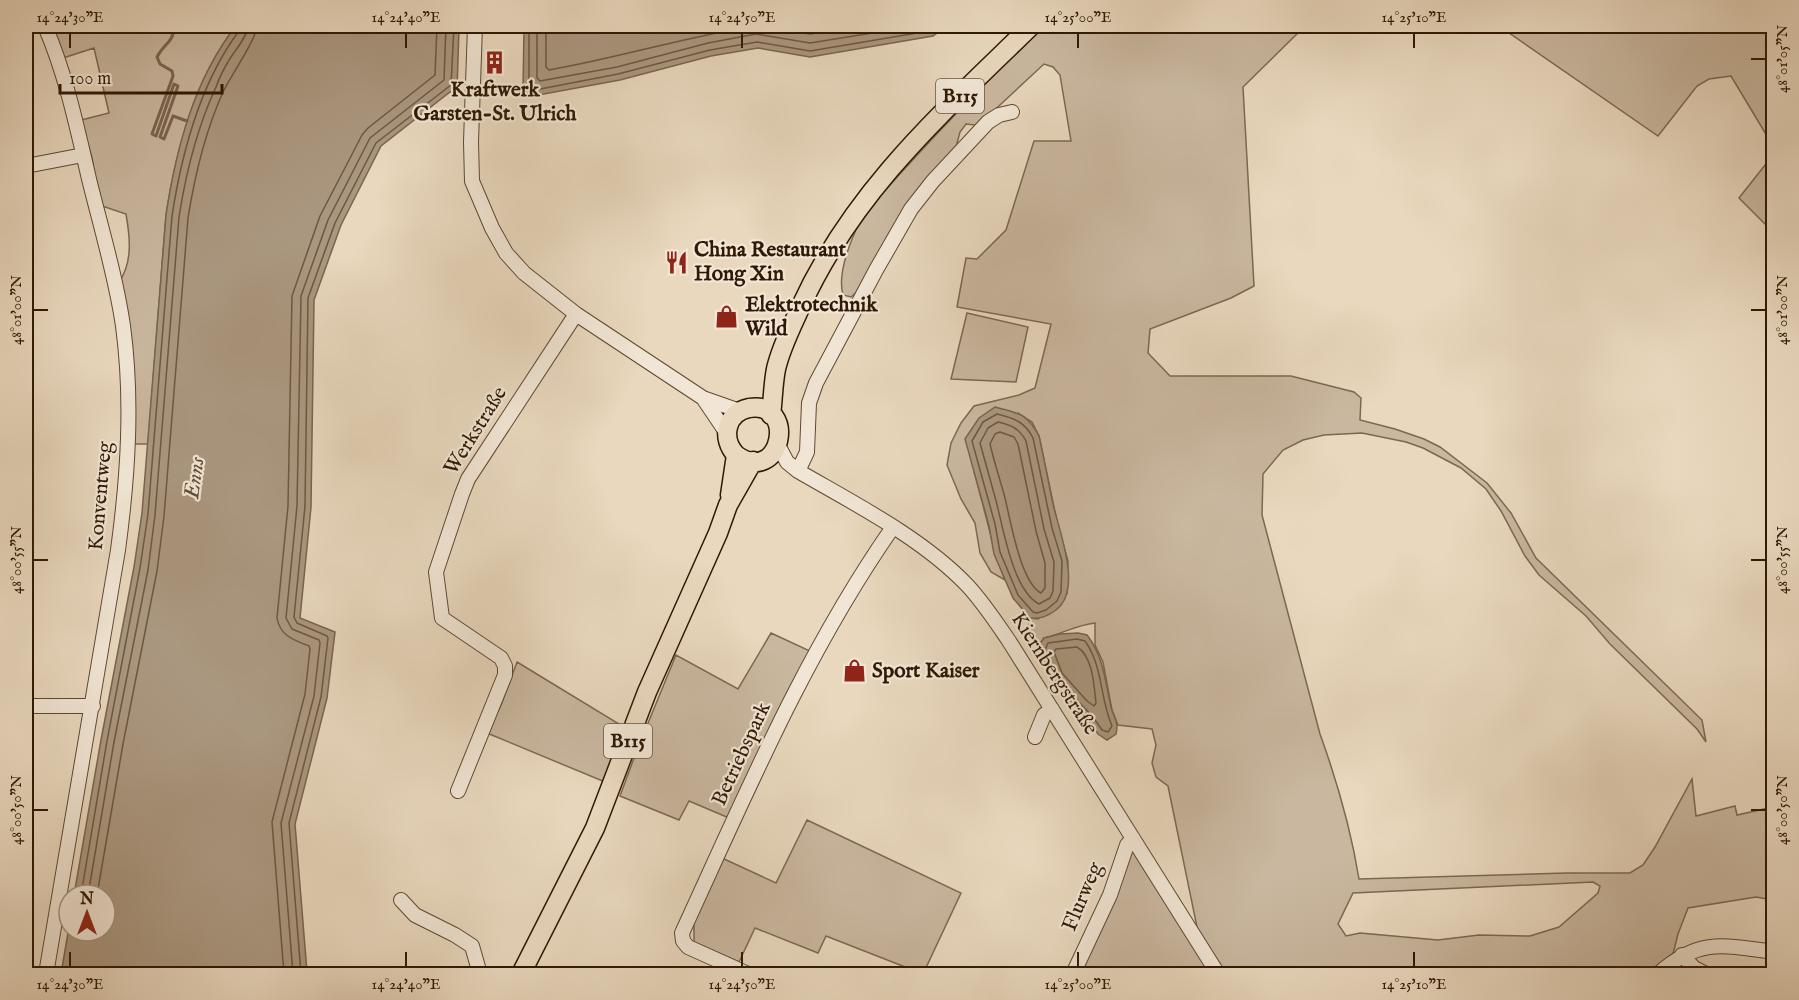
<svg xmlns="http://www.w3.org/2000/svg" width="1799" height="1000" font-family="'IM FELL English',serif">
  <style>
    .green { fill: #c9b79f; stroke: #7c6852; stroke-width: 1.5; fill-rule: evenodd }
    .water { fill: #aa977f; stroke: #79644e; stroke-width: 1.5 }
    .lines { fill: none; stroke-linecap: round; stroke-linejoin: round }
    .shore { stroke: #6c5842; stroke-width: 1.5 }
    .stream { stroke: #79644e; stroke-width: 3 }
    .minor-casing { stroke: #5e4833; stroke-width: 16 }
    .major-casing { stroke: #2f1805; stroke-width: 21 }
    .minor { stroke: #f1e6d5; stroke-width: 14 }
    .major { stroke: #e9d8be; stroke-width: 18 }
    .ticks { fill: none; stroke: #2f1805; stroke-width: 2 }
    .labels { text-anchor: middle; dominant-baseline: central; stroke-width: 4.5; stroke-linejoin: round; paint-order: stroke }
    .shield { fill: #f1e6d5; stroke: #695643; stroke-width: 1.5 }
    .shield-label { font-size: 20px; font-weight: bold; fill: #2f1805 }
    .poi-label { font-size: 21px; font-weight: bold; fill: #2f1805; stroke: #f1e6d5; text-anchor: start }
    .street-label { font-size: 21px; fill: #2f1805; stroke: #f1e6d5 }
    .water-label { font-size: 22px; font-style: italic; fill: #604b36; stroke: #f1e6d5 }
    .neatline { fill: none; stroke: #2f1805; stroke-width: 2 }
    .ticks-label { font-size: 15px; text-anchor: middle; fill: #2f1805 }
  </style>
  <rect width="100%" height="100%" fill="#e9d8be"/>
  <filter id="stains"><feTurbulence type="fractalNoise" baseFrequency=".00333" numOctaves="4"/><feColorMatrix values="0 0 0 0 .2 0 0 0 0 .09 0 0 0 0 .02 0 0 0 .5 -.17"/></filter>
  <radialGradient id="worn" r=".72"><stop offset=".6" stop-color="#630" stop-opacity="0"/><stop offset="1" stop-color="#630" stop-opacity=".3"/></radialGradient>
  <!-- green -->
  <path class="green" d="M53 26H236C195 78 176 150 166 215L148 444H132L119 282C133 262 130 237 126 214L99 205 92 158 81 120 109 113 94 48 63 58Z
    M1044 26H1305L1243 87 1254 286 1231 298 1150 329 1148 353 1170 376H1291L1354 392 1361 398 1360 420 1395 429 1424 439 1440 447 1487 483 1511 513 1536 558 1702 720 1706 742 1697 729 1610 644 1586 616 1539 575 1525 556 1501 511 1486 489 1461 468 1423 448 1406 442 1362 433 1324 435 1303 440 1283 450 1263 474 1262 515 1320 734C1337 781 1351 830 1359 879L1567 873H1630L1643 865 1655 847 1692 779 1696 816 1735 806 1737 815 1773 807V900L1756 897 1688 908 1678 934 1672 958 1650 974H1226L1198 932 1168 786 1156 777 1152 763 1156 745 1152 729 1118 725 1112 710 1103 662 1095 645V623C1076 625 1062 634 1044 638L1037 648 1028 628 1030 618 1038 619 1067 594 1068 561 1058 526 1039 436 1032 422 1018 413 974 472C985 508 991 545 1005 580L991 572 980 553 975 523 961 499 947 465 951 443 961 423 974 406 1019 395 1035 388 1051 324 957 307 966 258 977 259 1006 230 1034 141H1071L1060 75 1053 67 1044 64 987 117 975 125 966 124 960 132 956 147 860 289 851 297 843 295C837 274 850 242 860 221 866 209 888 188 898 176 945 124 993 74 1044 26ZM1593 882 1600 886 1598 893 1559 927 1530 936 1479 935 1438 940 1360 933 1346 936 1338 924 1353 893Z
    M1499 26H1773V146L1731 76 1709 79 1697 86 1658 136Z
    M1773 155V232L1739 198Z
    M967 313 1028 327 1016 382 951 379Z
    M771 633 810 651 729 818 689 801 679 820 620 796 637 750 676 655 738 689Z
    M517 662 624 727 605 782 487 733 501 705Z
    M807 820 961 893 923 974 826 936 818 953 755 928 739 962 694 942V918L722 858 776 883Z
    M1130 850 1136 851 1213 974H1077Z"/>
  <!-- water -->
  <path class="water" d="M236 26H469V28H459L457 92H450L381 146 341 225 314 300 311 507 300 618 335 632 327 698 295 824 307 972 306 974H61L69 927V931H105V895H74L101 740 134 567 142 513 166 215C176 149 194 79 236 26Z
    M482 26H947L933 36 810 57 758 48 711 56 620 80 533 96 523 89 524 29 482 28Z
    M995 407C1018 413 1027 413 1039 436 1044 458 1048 481 1053 504 1059 531 1083 590 1056 610 1048 616 1041 619 1030 618L1013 598 994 554 989 526 965 439 979 418Z
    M1078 633 1087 635C1104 657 1105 681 1111 707 1114 719 1119 721 1116 734L1107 740 1098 734 1089 721 1051 681 1037 648 1044 638 1060 634Z"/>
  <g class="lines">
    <!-- shore -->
    <path class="shore" d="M529 26V85L535 90 618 74 710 50 757 42 810 51 929 31 937 26
      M537 26V78L540 81 617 67 708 43 756 34 810 43 916 26
      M546 26V67L549 70C618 58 685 37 754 26
      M761 26 810 34 862 26
      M997 414C1014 418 1025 422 1033 438L1052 528 1062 561 1061 592 1057 601 1046 610 1037 613 1033 612 1018 595 1000 552 995 524 972 441 983 422Z
      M998 422C1011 425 1019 428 1026 441L1044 529 1054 562 1053 591 1050 598 1039 604C1012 590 1003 525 995 497 990 479 985 461 980 443L988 428Z
      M1000 432 1014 437 1018 444 1036 531 1045 563V588L1041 593C1020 582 1010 517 1004 494 999 477 994 461 990 444L995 434Z
      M1077 639 1085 641C1103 666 1100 699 1112 726L1108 732 1102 730 1093 717 1056 678 1045 650 1048 643Z
      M1077 647C1093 656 1094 686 1096 703L1094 706 1087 701 1062 673 1054 652 1056 649Z
      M81 895 107 741 140 568 148 514 172 216C182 151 200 83 239 31L240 26
      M88 895 114 742 148 570 155 515 179 217C186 172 197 128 216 87 219 79 223 70 228 62 234 51 247 38 248 26
      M97 895 123 744 157 571 164 516 188 218C195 174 205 132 223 92 231 75 256 40 257 26
      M284 974 272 822 305 694 310 649 309 646C294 640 280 636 277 618L288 506 292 296 320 216 362 135 368 128 435 75 437 26
      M293 974 281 823 314 696 320 643 319 640 292 629 286 618 297 506 301 296 328 220 370 138 444 80 446 26
      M301 974 289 823 321 697 328 638 327 636 297 623 294 617 305 506 308 298 335 223 376 143 451 85 454 26"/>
    <!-- stream -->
    <path class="stream" d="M174 26C174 43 164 43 157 57L160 64 172 71 173 76 152 134 156 136 174 84 178 86 160 137 164 139 173 116 187 121"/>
    <defs>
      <path id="minor" d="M45 26C66 75 77 127 89 179 101 228 116 277 123 326 133 401 128 476 118 550L46 974
        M475 26 471 142 472 181 492 228 506 253 524 273 576 314 703 398 740 411
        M26 166 83 155
        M703 398 726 432
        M778 445 787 462 798 471C855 504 922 538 967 585 983 602 996 622 1009 641L1218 974
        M798 471 807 452 809 403 816 383 876 270 911 209 933 181 988 122 999 115 1012 112
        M26 706H93
        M1035 737 1044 715 1052 709
        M458 791 505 675V666L501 658 442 618 436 572 462 494 468 479 576 314
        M401 900 415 915 455 935 472 946 480 974
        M1682 955 1694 968 1706 974
        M748 974 688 947 683 941 682 933C746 794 805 653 893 527
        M1073 974 1110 895 1127 845 1133 838
        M1658 974C1699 938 1722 945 1774 952"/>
      <path id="major" d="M771 415C773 400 773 384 776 369 781 347 792 326 801 306 854 190 942 113 1031 26
        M730 495 736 455C721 439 725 413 749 408 798 400 782 487 736 455
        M521 974 595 828 647 692 718 533 728 505 753 461"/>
    </defs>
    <!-- minor casing -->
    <use href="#minor" class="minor-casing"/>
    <!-- major casing -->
    <use href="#major" class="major-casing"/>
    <!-- minor -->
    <use href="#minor" class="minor"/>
    <!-- major -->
    <use href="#major" class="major"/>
  </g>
  <!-- ticks -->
  <path class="ticks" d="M70 33V48M406 33V48M742 33V48M1078 33V48M1414 33V48M1751 59H1766M33 310H48M1751 310H1766M33 560H48M1751 560H1766M33 810H48M1751 810H1766M70 952V967M406 952V967M742 952V967M1078 952V967M1414 952V967"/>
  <!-- icons -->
  <defs>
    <symbol id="building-bare" viewBox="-9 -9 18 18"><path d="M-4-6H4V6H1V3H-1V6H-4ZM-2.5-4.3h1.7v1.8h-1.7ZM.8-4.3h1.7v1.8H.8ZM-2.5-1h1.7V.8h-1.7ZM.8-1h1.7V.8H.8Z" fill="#8f2418" stroke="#f1e6d5" stroke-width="2.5" paint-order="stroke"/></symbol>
    <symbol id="restaurant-bare" viewBox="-9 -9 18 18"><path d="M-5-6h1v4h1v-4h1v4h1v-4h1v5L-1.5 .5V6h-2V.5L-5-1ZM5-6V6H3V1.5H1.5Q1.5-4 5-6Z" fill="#8f2418" stroke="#f1e6d5" stroke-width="2.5" paint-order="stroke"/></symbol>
    <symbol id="shop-bare" viewBox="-9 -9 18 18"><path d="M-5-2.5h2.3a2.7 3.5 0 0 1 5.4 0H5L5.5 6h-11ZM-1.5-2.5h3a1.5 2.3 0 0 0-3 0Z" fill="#8f2418" stroke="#f1e6d5" stroke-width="2.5" paint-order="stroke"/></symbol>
  </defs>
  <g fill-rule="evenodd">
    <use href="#building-bare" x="478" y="46" width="33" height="33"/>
    <use href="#restaurant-bare" x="660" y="246" width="33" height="33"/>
    <use href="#shop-bare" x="710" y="300" width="33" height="33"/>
    <use href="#shop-bare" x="838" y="654" width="33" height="33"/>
  </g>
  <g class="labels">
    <!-- shield labels -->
    <g class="shield">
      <rect x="936" y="79" width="48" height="34" rx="4.5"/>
      <rect x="604" y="724" width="48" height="34" rx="4.5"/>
    </g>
    <g class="shield-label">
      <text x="960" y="96">B115</text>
      <text x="628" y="741">B115</text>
    </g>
    <!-- poi labels -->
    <g class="poi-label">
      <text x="495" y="90" text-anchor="middle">Kraftwerk<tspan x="495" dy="24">Garsten-St. Ulrich</tspan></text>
      <text x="694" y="250">China Restaurant<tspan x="694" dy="24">Hong Xin</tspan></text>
      <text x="745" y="305">Elektrotechnik<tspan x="745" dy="24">Wild</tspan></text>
      <text x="872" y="671">Sport Kaiser</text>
    </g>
    <!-- street labels -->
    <g class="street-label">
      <text transform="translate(476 431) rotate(-58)">Werkstraße</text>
      <text transform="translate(101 496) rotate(-85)">Konventweg</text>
      <text transform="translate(1054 674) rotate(57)">Kiernbergstraße</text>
      <text transform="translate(742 754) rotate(-65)">Betriebspark</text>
      <text transform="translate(1083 897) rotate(-67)">Flurweg</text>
    </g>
    <!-- water labels -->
    <g class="water-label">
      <text transform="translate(195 478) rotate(-82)">Enns</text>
    </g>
  </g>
  <!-- margin -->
  <rect width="1799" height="1000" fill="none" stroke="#e9d8be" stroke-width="66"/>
  <!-- north arrow -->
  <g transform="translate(87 913)"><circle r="28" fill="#f1e6d5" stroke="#a39482" stroke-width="1.5"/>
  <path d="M0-4.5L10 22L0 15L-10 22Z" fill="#8f2418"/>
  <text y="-9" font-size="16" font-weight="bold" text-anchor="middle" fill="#2f1805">N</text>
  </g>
  <!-- scale -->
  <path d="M60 84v9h162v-9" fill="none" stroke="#2f1805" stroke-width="3"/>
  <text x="69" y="84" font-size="18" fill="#2f1805" stroke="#f1e6d5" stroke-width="4.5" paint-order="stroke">100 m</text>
  <rect x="33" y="33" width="1733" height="934" class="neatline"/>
  <g class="ticks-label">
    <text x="70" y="22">14°24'30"E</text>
    <text x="406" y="22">14°24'40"E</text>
    <text x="742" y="22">14°24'50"E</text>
    <text x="1078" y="22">14°25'00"E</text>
    <text x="1414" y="22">14°25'10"E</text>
    <text transform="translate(1782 59) rotate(-90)" y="5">48°01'05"N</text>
    <text transform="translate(16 310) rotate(-90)" y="5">48°01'00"N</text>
    <text transform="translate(1782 310) rotate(-90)" y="5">48°01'00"N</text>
    <text transform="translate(16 560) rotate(-90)" y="5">48°00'55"N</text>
    <text transform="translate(1782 560) rotate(-90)" y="5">48°00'55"N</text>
    <text transform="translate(16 810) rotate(-90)" y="5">48°00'50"N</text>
    <text transform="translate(1782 810) rotate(-90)" y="5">48°00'50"N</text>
    <text x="70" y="989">14°24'30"E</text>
    <text x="406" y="989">14°24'40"E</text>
    <text x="742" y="989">14°24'50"E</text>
    <text x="1078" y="989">14°25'00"E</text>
    <text x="1414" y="989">14°25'10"E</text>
  </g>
  <rect width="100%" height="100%" filter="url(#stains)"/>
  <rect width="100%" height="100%" fill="url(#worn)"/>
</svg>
